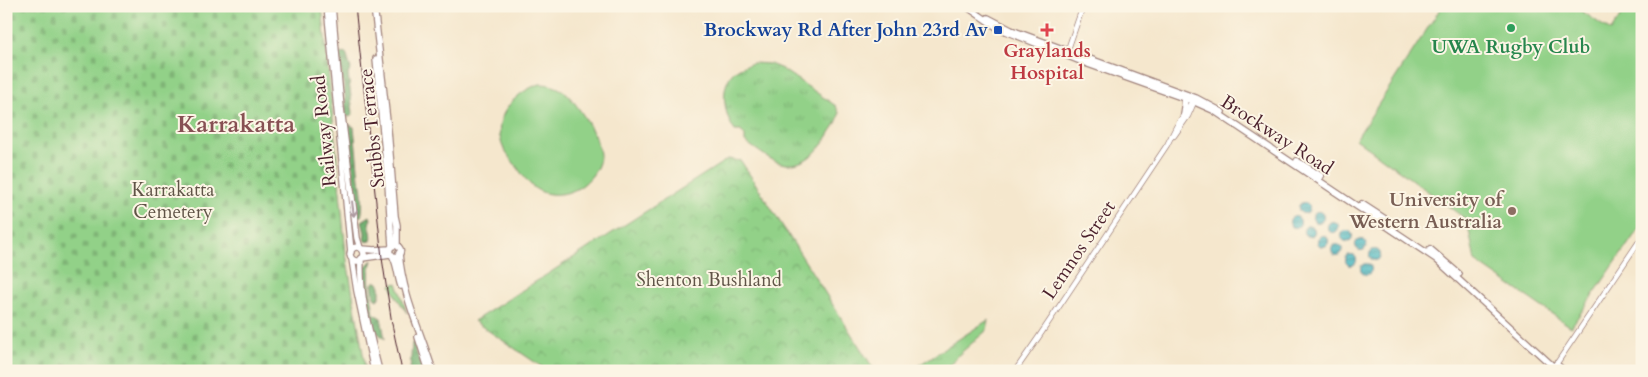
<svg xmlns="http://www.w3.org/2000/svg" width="1648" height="377" font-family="Cardo,serif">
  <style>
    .grass { fill: url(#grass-tufts); stroke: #6e785a }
    .forest { fill: url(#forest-crowns); stroke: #606950 }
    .cemetery { fill: url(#cemetery-stones); stroke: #6e785a }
    .park { fill: url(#park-crowns); stroke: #6e785a }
    .garden { fill: #92d188; stroke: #6e785a }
    .water { fill: url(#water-rules); stroke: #496b76 }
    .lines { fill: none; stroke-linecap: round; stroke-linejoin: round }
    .minor-casing { stroke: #a0837c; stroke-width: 6 }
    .major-casing { stroke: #a0837c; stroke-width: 8 }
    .minor { stroke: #fff; stroke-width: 4.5 }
    .major { stroke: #fff; stroke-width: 5.5 }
    .rail { stroke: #4a1f2b; stroke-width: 1 }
    .oneway { stroke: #ae9aa0 }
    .leisure-dot { fill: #2e9e5b; stroke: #fcf5e5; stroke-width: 2 }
    .transit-dot { fill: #1a4fb4; stroke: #fcf5e5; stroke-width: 2 }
    .health-dot { fill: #e0444e; stroke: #fcf5e5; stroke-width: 2 }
    .education-dot { fill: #8d6e63; stroke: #fcf5e5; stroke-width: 2 }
    .labels { text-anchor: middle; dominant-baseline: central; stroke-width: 4; stroke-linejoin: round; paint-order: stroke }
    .transit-label { font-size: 19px; font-weight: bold; fill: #164399; stroke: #fcf5e5; text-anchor: end }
    .leisure-label { font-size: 19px; font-weight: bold; fill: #27864d; stroke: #fcf5e5 }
    .health-label { font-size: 19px; font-weight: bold; fill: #be3a42; stroke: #fcf5e5 }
    .street-label { font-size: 19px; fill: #4a1f2b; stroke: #fcf5e5 }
    .park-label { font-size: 19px; fill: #605447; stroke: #fcf5e5 }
    .education-label { font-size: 19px; font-weight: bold; fill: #785e54; stroke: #fcf5e5; text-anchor: end }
    .district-label { font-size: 24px; font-weight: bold; fill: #875053; stroke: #fcf5e5 }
  </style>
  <defs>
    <pattern id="grass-tufts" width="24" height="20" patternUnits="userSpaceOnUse" patternTransform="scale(1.25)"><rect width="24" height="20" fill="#92d188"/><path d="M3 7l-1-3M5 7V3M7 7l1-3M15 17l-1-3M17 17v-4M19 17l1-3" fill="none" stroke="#7fb376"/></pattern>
    <pattern id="forest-crowns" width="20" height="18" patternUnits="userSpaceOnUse" patternTransform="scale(1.25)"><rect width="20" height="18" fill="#75b374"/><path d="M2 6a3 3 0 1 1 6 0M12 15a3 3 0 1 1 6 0" fill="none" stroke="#62915f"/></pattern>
    <pattern id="cemetery-stones" width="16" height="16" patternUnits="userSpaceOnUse" patternTransform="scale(1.25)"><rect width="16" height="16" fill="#92d188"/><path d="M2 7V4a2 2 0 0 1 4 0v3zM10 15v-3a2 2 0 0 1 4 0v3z" fill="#7fb376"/></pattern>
    <pattern id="park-crowns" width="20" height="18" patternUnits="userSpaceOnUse" patternTransform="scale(1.25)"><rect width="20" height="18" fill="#92d188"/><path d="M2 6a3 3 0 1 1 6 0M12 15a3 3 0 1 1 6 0" fill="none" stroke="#7fb376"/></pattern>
    <pattern id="water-rules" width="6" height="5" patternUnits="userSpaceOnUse" patternTransform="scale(1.25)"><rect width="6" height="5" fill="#48b7c1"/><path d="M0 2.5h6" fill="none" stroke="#3e949d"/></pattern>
  </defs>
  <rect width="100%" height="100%" fill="#fcf5e5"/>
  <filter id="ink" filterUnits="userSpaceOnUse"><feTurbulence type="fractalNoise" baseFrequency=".02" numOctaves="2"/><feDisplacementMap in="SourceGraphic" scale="10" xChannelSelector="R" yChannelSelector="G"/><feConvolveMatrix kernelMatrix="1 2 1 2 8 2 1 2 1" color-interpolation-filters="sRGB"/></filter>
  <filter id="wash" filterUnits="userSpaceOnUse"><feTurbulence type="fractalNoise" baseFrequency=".0096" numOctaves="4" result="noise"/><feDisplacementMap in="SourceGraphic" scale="20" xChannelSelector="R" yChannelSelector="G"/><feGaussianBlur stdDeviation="1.12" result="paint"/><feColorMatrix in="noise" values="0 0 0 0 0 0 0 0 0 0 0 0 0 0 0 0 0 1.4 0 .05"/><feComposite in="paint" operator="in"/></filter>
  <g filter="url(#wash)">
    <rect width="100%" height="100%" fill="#f5e7cd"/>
    <!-- grass -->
    <path class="grass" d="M753 63 770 64 782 69 836 106C836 107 839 112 839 113 839 119 834 127 831 131 822 147 807 166 786 164 772 163 757 149 745 142V136L741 131H735C725 117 719 89 732 74 737 68 746 65 753 63Z
      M397 283 407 313 397 298 391 285Z
      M988 320 987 330 955 358 945 371H910Z"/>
    <!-- forest -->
    <path class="forest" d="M346 53 351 69 348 74 353 113 350 117 346 116 345 96 339 54Z
      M347 124 354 127 359 179C362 185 364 209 361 216L358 217 350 143 347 130Z
      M370 216 371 219 369 223C370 229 373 235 371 241L366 242 364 240 365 233 362 221Z
      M372 260C366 276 372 297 374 314L381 318 385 339 373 329C369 309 363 288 364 268Z
      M374 282H377L380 286V298L377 300 374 298 372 284Z
      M413 342 423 371H410L412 343Z"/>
    <!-- cemetery -->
    <path class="cemetery" d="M6 6H322L346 254 366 371H6Z"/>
    <!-- park -->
    <path class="park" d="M728 159 741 161 875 371H548L474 321Z"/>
    <!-- garden -->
    <path class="garden" d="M1442 6H1574L1611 31 1627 6H1642V224L1571 327 1475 261 1467 220 1356 139Z
      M540 84C548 84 555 86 562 90 576 100 599 137 600 155 600 167 592 177 584 184 570 196 545 199 531 185 526 180 521 173 517 167 511 159 503 151 501 141 493 115 517 91 540 84Z"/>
    <!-- water -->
    <path class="water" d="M1298.5 208a5.5 5.5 0 1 1 11 0a5.5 5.5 0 1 1-11 0Z
      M1312.5 217a5.5 5.5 0 1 1 11 0a5.5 5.5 0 1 1-11 0Z
      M1289.5 222a5.5 5.5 0 1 1 11 0a5.5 5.5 0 1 1-11 0Z
      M1327.5 227a5.5 5.5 0 1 1 11 0a5.5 5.5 0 1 1-11 0Z
      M1303.5 231a5.5 5.5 0 1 1 11 0a5.5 5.5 0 1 1-11 0Z
      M1341.5 236a5.5 5.5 0 1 1 11 0a5.5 5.5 0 1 1-11 0Z
      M1317.5 241a5.5 5.5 0 1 1 11 0a5.5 5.5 0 1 1-11 0Z
      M1355.5 245a5.5 5.5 0 1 1 11 0a5.5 5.5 0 1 1-11 0Z
      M1331.5 250a5.5 5.5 0 1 1 11 0a5.5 5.5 0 1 1-11 0Z
      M1369.5 255a5.5 5.5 0 1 1 11 0a5.5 5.5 0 1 1-11 0Z
      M1345.5 260a5.5 5.5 0 1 1 11 0a5.5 5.5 0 1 1-11 0Z
      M1360.5 269a5.5 5.5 0 1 1 11 0a5.5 5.5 0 1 1-11 0Z"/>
  </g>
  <g filter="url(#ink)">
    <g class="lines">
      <defs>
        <path id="minor" d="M1067 52 1083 6
          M1174 136 1188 116 1195 100
          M1555 366 1642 237
          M1015 371 1038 338 1167 145 1176 127 1191 103 1192 98"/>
        <path id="major" d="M327 6 351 252
          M332 6 341 108 357 238 360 248
          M374 6 388 130 395 216 397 225V246
          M966 6 998 28 1088 64 1195 102 1213 110 1436 259 1558 371
          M988 18 1011 30 1196 98 1222 112
          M376 59 388 183 392 246
          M1184 115 1185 107 1184 98
          M1297 161 1321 176
          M1362 204 1396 226
          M389.5 251a5.5 5.5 0 1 1 11 0a5.5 5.5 0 1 1-11 0Z
          M350 254a7 7 0 1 1 14 0a7 7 0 1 1-14 0Z
          M362 249 374 250 390 249
          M1430 249 1459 274
          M399 253C402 294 421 333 433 371
          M392 255C398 265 397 275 401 286
          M362 258 390 254
          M352 259 357 291 374 371
          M361 259C359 297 370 334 379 371
          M418 337 429 371
          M1556 364 1564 371"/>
      </defs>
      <!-- minor casing -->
      <use href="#minor" class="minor-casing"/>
      <!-- major casing -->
      <use href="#major" class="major-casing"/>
      <!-- minor -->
      <use href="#minor" class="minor"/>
      <!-- major -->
      <use href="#major" class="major"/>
      <!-- rail -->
      <path class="rail" d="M355 6 382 258 392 324 402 371"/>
    </g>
    <!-- one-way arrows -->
    <defs><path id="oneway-shaft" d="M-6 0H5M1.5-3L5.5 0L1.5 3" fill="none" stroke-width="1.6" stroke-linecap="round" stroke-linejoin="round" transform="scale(1.25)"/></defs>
    <use class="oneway" href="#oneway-shaft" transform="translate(353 209) rotate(83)"/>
  </g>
  <!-- markers -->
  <circle class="leisure-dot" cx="1511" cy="28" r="5"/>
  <rect class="transit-dot" x="993" y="25" width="10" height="10" rx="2.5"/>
  <path class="health-dot" d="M1044.5 22.5h5v5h5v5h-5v5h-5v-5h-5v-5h5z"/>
  <circle class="education-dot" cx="1512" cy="211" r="5"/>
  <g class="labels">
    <!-- transit labels -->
    <g class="transit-label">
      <text x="988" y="30">Brockway Rd After John 23rd Av</text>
    </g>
    <!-- leisure labels -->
    <g class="leisure-label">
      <text x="1511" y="47">UWA Rugby Club</text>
    </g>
    <!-- health labels -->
    <g class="health-label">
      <text x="1047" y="51">Graylands<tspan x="1047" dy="22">Hospital</tspan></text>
    </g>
    <!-- street labels -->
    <g class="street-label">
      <text transform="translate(372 128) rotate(-96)">Stubbs Terrace</text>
      <text transform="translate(324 131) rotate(-96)">Railway Road</text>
      <text transform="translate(1277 135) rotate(33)">Brockway Road</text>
      <text transform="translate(1079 250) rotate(-56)">Lemnos Street</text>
    </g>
    <!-- park labels -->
    <g class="park-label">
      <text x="173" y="190">Karrakatta<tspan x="173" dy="22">Cemetery</tspan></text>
      <text x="709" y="280">Shenton Bushland</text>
    </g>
    <!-- education labels -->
    <g class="education-label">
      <text x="1502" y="200">University of<tspan x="1502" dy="22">Western Australia</tspan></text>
    </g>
    <!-- district labels -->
    <g class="district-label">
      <text x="236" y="124">Karrakatta</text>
    </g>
  </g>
  <!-- margin -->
  <rect width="1648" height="377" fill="none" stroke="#fcf5e5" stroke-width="25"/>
</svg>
